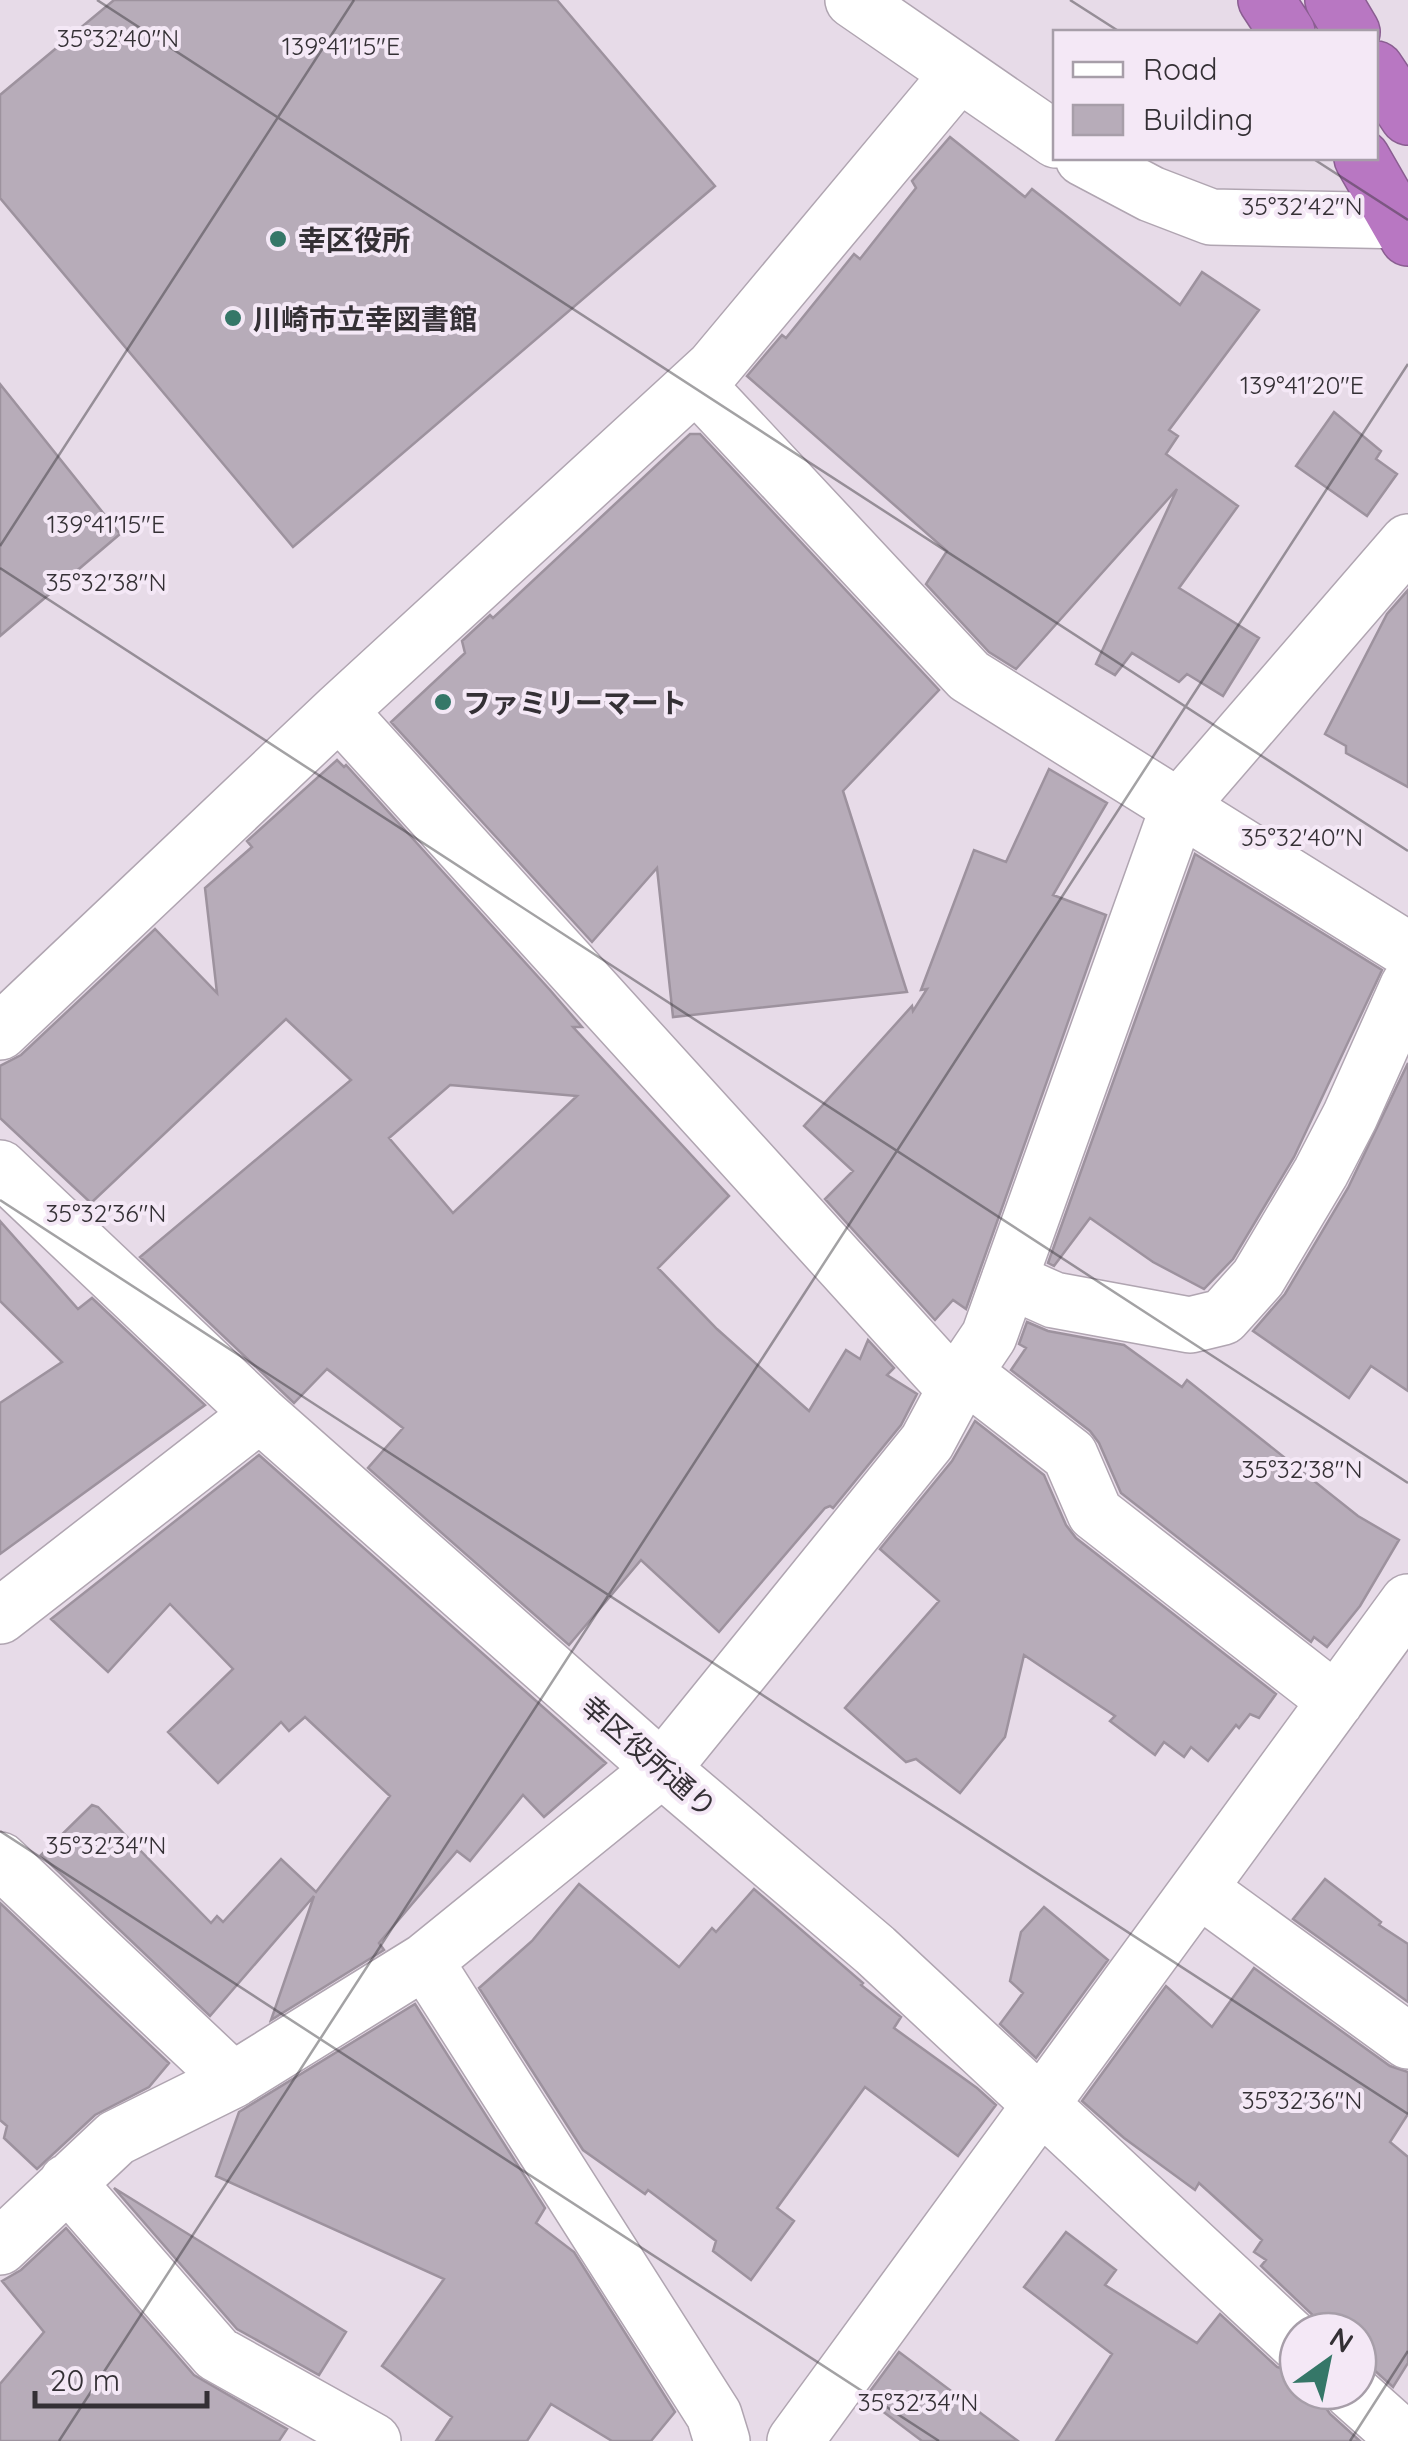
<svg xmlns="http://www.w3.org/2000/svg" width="1408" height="2441" font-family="Quicksand,'Noto Sans JP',sans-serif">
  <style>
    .building { fill: #b7acb9; stroke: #9d929e; stroke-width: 2.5; fill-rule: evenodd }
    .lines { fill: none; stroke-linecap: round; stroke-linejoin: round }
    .minor-casing { stroke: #b0a5b1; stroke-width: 58 }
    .highway-casing { stroke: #8a5e91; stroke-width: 58 }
    .minor { stroke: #fff; stroke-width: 55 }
    .highway { stroke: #b877c2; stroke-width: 55 }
    .ticks { fill: none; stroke: #343035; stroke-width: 2.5; stroke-opacity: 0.45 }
    .poi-dot { fill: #357768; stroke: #f4e8f6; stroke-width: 4 }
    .labels { text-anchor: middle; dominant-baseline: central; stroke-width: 8; stroke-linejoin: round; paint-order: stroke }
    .poi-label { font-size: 28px; font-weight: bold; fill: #343035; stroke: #f4e8f6; text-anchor: start }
    .street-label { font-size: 28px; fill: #343035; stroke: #f4e8f6 }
    .ticks-label { font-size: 25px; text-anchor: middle; fill: #343035; stroke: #f4e8f6; stroke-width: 8; stroke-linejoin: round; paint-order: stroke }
  </style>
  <rect width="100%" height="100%" fill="#e7dbe8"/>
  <!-- building -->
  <path class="building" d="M114 0H557L715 186 293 547 0 198V95Z
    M950 137 1025 197 1032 189 1180 305 1202 272 1259 310 1169 430 1178 436 1166 454 1238 506 1179 588 1259 638 1223 696 1187 674 1179 682 1132 653 1115 675 1096 664 1177 489 1016 669 989 652 926 584 947 551 747 376 782 335 786 338 854 254 860 259 916 188 912 181Z
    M0 384 120 534 0 636Z
    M1334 412 1381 451 1376 459 1397 474 1367 516 1296 466Z
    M690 434H700L939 690 843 791 907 992 673 1017 657 868 592 942 391 722 465 653 462 641 490 615 493 618Z
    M1408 590V787L1346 753V746L1325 734 1387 614Z
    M337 760 344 767 346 765 550 990 582 1027H573L729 1196 658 1268 717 1329 809 1411 846 1350 860 1359 868 1340 894 1368 887 1375 917 1394 901 1425 833 1508 830 1506 825 1508 719 1632 641 1560 569 1645 368 1468 403 1428 327 1369 294 1403 140 1257 351 1080 286 1019 91 1203 0 1118V1066L21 1055 155 929 217 993 205 888 252 847 247 841ZM450 1085 577 1096 453 1213 389 1138Z
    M1049 769 1107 803 1053 895 1106 915 966 1309 953 1300 935 1320 825 1199 853 1171 804 1126 912 1006 913 1011 927 989 921 990 974 850 1006 862Z
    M1195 854 1382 970 1294 1157 1233 1259 1204 1289 1153 1262 1090 1218 1054 1266 1048 1263Z
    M1408 1063V1391L1371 1366 1349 1398 1253 1331 1285 1294 1348 1188Z
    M0 1221 78 1309 92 1298 205 1405 0 1554V1403L62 1362 0 1301Z
    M1027 1322 1048 1331 1124 1345 1182 1387 1187 1380 1358 1516 1399 1540 1360 1606 1327 1647 1314 1637 1311 1642 1121 1493 1099 1443 1090 1431 1011 1370 1026 1348 1019 1344Z
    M975 1421 1044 1475 1066 1525 1076 1538 1276 1694 1259 1718 1250 1714 1239 1728 1236 1725 1208 1761 1191 1747 1184 1757 1164 1742 1155 1755 1110 1721 1115 1716 1024 1655 1005 1737 960 1793 916 1759 906 1762 845 1708 939 1601 880 1549 952 1461Z
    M259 1455 606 1763 544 1817 523 1795 470 1861 457 1851 379 1943 384 1950 271 2020 314 1896 210 2016 41 1855 92 1805 98 1807 211 1923 217 1916 223 1922 281 1859 316 1892 390 1796 305 1717 289 1731 281 1722 218 1783 168 1732 233 1669 170 1604 108 1672 51 1619Z
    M1325 1879 1381 1922 1379 1925 1408 1944V2002L1293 1919Z
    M579 1884 679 1967 712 1928 716 1932 754 1889 863 1983 861 1985 901 2017 894 2028 977 2088 996 2105 958 2156 865 2087 777 2208 794 2221 751 2280 713 2251 716 2241 648 2190 645 2194 583 2150 479 1988 532 1941Z
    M0 1903 169 2063 149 2087 95 2115 37 2169 4 2138 7 2126 0 2120Z
    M1044 1907 1108 1960 1036 2058 1000 2024 1023 1993 1010 1981 1021 1932Z
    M1254 1968 1390 2066 1408 2072V2114L1390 2142 1408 2157V2363L1393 2387 1372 2368 1358 2361V2331H1326L1319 2321 1261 2266 1266 2260 1254 2252 1262 2240 1199 2183 1195 2190 1124 2138 1082 2101 1166 1986 1212 2027Z
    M415 2004 545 2208 536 2223 574 2252 675 2412 651 2441H612L551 2404 527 2441H436L452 2417 382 2366 444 2279 216 2176 239 2112Z
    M114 2188 346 2332 319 2375 237 2329Z
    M66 2228 194 2375 287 2429 279 2441H0V2384L44 2332 2 2281 21 2270Z
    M1066 2232 1116 2270 1105 2285 1197 2343 1220 2314 1277 2367 1298 2374V2391H1321L1322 2402 1330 2414 1360 2441H1056L1112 2354 1024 2287Z
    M899 2352 1018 2441H922L865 2398Z"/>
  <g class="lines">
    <defs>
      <path id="minor" d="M853 0 1056 140
        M1083 158 1151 194 1211 217 1408 221
        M696 384 969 676 1408 950
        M339 711 957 1391
        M0 1032 339 711 714 367 958 75
        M0 1168 260 1414 662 1769 875 1950 1298 2344
        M1009 1280 1054 1300 1190 1325 1223 1317 1258 1278 1321 1172 1350 1116 1408 986
        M964 1373 1070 1455 1095 1513 1336 1701
        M0 1616 260 1414
        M0 1860 233 2080
        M1199 1889 1408 2041
        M425 1961 714 2415 722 2441
        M67 2182 217 2354 373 2441
        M0 2247 116 2138 233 2080 425 1961 662 1769 927 1442 964 1373 989 1336 1178 808 1408 542
        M1351 2391 1407 2441
        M795 2441 1408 1602"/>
      <path id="highway" d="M1266 0 1287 32
        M1333 0 1352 32
        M1376 69 1408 117
        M1362 158 1408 238"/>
    </defs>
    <!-- minor casing -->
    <use href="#minor" class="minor-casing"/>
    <!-- highway casing -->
    <use href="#highway" class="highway-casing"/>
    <!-- minor -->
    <use href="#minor" class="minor"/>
    <!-- highway -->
    <use href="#highway" class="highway"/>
  </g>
  <!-- ticks -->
  <path class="ticks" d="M97 0 1408 851M1070 0 1120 32M1312 158 1408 220M0 546 354 0M0 568 1408 1483M0 1200 1408 2114M0 1831 939 2441M59 2441 1408 364M1350 2441 1408 2351"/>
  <!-- markers -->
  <g class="poi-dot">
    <circle cx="278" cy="239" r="10"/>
    <circle cx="233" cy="318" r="10"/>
    <circle cx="443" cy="702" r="10"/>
  </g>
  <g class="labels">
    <!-- poi labels -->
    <g class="poi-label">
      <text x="298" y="239">幸区役所</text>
      <text x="253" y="318">川崎市立幸図書館</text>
      <text x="463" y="702">ファミリーマート</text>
    </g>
    <!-- street labels -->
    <g class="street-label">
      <text transform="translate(649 1756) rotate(41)">幸区役所通り</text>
    </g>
  </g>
  <g class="ticks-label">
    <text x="118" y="47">35°32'40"N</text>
    <text x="341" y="55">139°41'15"E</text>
    <text x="1302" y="215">35°32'42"N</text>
    <text x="1302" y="394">139°41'20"E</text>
    <text x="106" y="533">139°41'15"E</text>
    <text x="106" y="591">35°32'38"N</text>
    <text x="1302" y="846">35°32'40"N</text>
    <text x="106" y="1222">35°32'36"N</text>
    <text x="1302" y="1478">35°32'38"N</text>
    <text x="106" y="1854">35°32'34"N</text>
    <text x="1302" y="2109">35°32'36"N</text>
    <text x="918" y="2411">35°32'34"N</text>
  </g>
  <!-- legend -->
  <rect x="1053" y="30" width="325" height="130" fill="#f4e8f6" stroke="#a79ea9" stroke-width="2.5"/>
  <rect x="1073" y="62" width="50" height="15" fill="#ffffff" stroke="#a79ea9" stroke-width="2.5"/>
  <text x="1143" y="80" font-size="30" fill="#343035">Road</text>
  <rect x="1073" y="105" width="50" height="30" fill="#b7acb9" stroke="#a79ea9" stroke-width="2.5"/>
  <text x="1143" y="130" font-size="30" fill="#343035">Building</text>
  <!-- north arrow -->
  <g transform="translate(1328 2361) rotate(33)"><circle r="48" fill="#f4e8f6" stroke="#a79ea9" stroke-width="2.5"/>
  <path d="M0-8L18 38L0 25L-18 38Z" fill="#357768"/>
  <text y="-15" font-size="28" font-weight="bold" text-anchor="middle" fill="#343035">N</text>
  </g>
  <!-- scale -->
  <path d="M35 2391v15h172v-15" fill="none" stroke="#343035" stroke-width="5"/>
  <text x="50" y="2391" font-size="30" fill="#343035" stroke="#f4e8f6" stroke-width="8" paint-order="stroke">20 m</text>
</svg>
